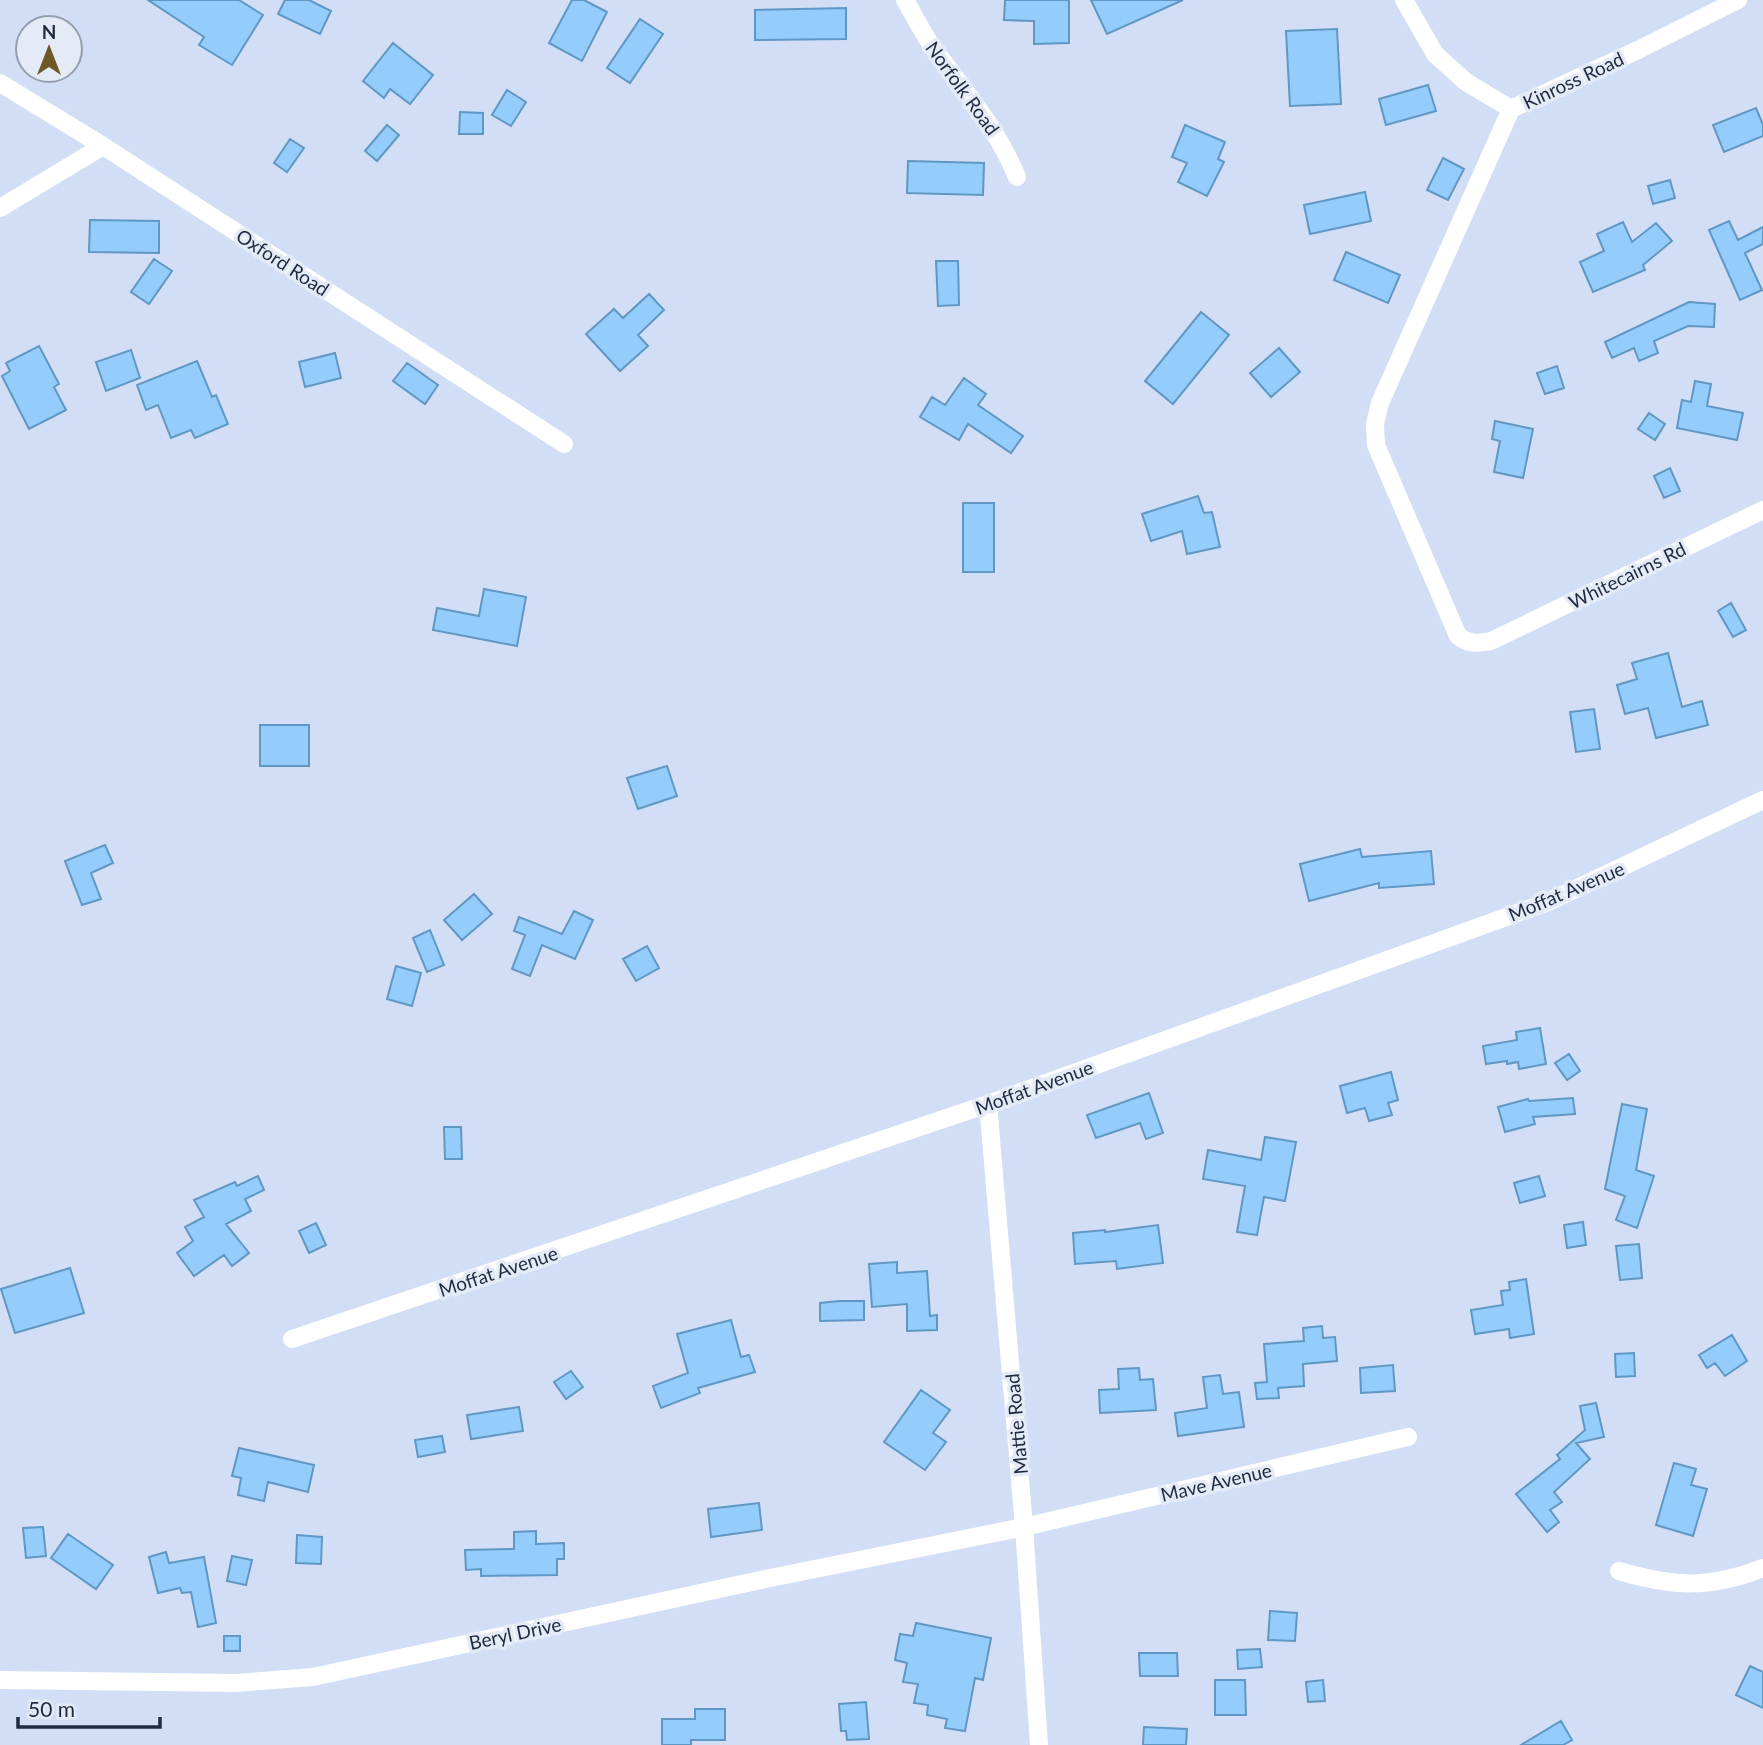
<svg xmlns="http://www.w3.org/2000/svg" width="1763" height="1745" font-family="Lato,sans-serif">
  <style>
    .building { fill: #94cdfb; stroke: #6097c3; stroke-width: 2 }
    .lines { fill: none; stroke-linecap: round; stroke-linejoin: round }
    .minor { stroke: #fff; stroke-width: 18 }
    .labels { text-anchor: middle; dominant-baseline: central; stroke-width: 7; stroke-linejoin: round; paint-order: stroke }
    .street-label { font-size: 19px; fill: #1f2a40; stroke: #e4ebf7 }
  </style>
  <rect width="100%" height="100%" fill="#d1def5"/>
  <!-- building -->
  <path class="building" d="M148 0H239L263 15 232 65 199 45 204 37Z
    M285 0H309L331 11 320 34 278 14Z
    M572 0H584L607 12 582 61 549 43Z
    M1005 0H1069V43L1034 44V21L1004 20Z
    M1091 0H1183L1107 34Z
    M846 8V39L755 40V10Z
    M640 19 663 34 630 83 607 68Z
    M1337 29 1341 104 1290 106 1286 31Z
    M393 43 433 75 410 104 390 89 384 98 363 81Z
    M1428 85 1436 111 1386 125 1379 99Z
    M507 90 526 102 511 126 492 115Z
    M1756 108 1763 125V136L1724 152 1713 125Z
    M460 112 483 113V134H459Z
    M387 125 399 135 377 161 365 151Z
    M1185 125 1225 142 1218 159 1224 162 1207 196 1178 182 1187 163 1172 157Z
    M290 139 304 148 287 172 274 163Z
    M1443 158 1464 169 1448 200 1427 190Z
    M908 161 984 163 983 195 907 193Z
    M1670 180 1675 198 1653 204 1648 186Z
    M1365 192 1371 221 1310 234 1304 205Z
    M90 220 159 221V253L89 252Z
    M1729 221 1738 240 1763 227V244L1745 253 1762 290 1740 300 1709 230Z
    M1623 222 1632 242 1656 223 1672 241 1643 265 1645 270 1593 292 1580 262 1604 251 1597 234Z
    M1346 252 1400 275 1388 303 1334 280Z
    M154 259 172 271 149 304 131 292Z
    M936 261H958L959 305 938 306Z
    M649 294 664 310 638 335 648 346 620 371 586 334 614 309 623 318Z
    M1689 302 1715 304 1714 327 1688 326 1654 341 1658 353 1639 361 1634 348 1612 358 1605 342Z
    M1201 312 1229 335 1173 404 1145 381Z
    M39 346 59 384 54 387 66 410 29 429 2 376 10 371 6 363Z
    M1279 348 1300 372 1271 397 1250 373Z
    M131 350 140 378 106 391 96 362Z
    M335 353 341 378 305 387 299 362Z
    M197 361 212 397 216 395 228 424 195 438 191 430 171 438 158 405 146 410 137 385Z
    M407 363 438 385 425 404 393 381Z
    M1557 366 1564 388 1545 394 1537 373Z
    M964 378 986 394 978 405 1023 436 1011 453 968 424 959 440 920 417 932 397 945 405Z
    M1695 381 1711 384 1707 406 1743 413 1737 440 1677 428 1682 400 1691 402Z
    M1649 413 1665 424 1655 440 1638 429Z
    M1495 421 1533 429 1523 478 1494 472 1500 441 1492 439Z
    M1670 468 1680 491 1664 498 1654 476Z
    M1198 496 1204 513 1212 512 1220 547 1187 554 1182 531 1151 541 1142 514Z
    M963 503H994V572H963Z
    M484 589 526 597 517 646 433 630 437 608 479 616Z
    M1731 603 1746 630 1733 637 1718 611Z
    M1668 653 1682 707 1702 701 1708 725 1656 738 1648 708 1625 714 1617 685 1637 679 1632 663Z
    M1594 709 1600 749 1576 752 1570 712Z
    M260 725H309V766H260Z
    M667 766 677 796 638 809 627 778Z
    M105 845 113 863 91 873 101 899 82 905 65 861Z
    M1360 849 1362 857 1431 851 1434 884 1379 888V883L1309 901 1300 864Z
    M474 894 492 914 462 940 444 920Z
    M574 911 593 920 575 959 542 945 530 976 512 969 525 935 514 931 519 917 562 934Z
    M430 930 444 965 427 972 413 938Z
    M647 946 659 968 636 981 623 959Z
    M396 966 421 973 412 1006 387 999Z
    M1540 1028 1546 1064 1519 1069 1518 1062 1507 1064V1061L1486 1064 1483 1046 1517 1040 1516 1032Z
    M1569 1054 1580 1071 1567 1080 1555 1063Z
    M1391 1072 1398 1100 1388 1103 1392 1115 1369 1121 1365 1108 1347 1113 1340 1086Z
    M1149 1093 1163 1133 1146 1139 1140 1123 1096 1138 1087 1115Z
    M1573 1098 1575 1114 1533 1117 1535 1124 1505 1132 1498 1107 1528 1099 1529 1101Z
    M1622 1104 1647 1109 1636 1170 1654 1176 1637 1228 1616 1220 1625 1196 1605 1189Z
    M444 1127H461L462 1159H445Z
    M1265 1137 1296 1142 1285 1201 1264 1197 1257 1235 1237 1232 1245 1186 1203 1179 1208 1150 1261 1160Z
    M258 1176 264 1190 245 1199 251 1211 226 1224 249 1253 232 1266 224 1255 194 1276 177 1253 193 1241 185 1227 204 1217 194 1200 235 1182 237 1186Z
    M1539 1176 1545 1196 1520 1203 1514 1183Z
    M1583 1222 1586 1245 1567 1248 1564 1225Z
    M316 1223 326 1245 309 1253 299 1231Z
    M1158 1225 1163 1263 1117 1269 1116 1261 1075 1264 1073 1233 1105 1230V1232Z
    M1639 1244 1642 1278 1620 1280 1616 1246Z
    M897 1262V1273L927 1271 930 1316 937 1315V1330L907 1331V1304L872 1307 869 1264Z
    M70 1268 84 1313 15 1333 1 1289Z
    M1526 1279 1534 1334 1510 1338 1509 1329 1475 1334 1471 1310 1503 1305 1501 1291 1510 1290 1509 1282Z
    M839 1301H864V1320L820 1321V1303Z
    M731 1320 741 1357 749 1355 755 1372 698 1388 700 1393 661 1408 653 1386 688 1373 677 1334Z
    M1322 1326 1323 1338 1335 1337 1337 1361 1303 1364 1304 1386 1278 1388 1279 1398 1257 1399 1255 1383 1267 1382 1264 1344 1304 1341 1303 1328Z
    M1732 1335 1747 1361 1725 1376 1715 1363 1707 1368 1699 1355Z
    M1634 1353 1635 1376 1616 1377 1615 1354Z
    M1393 1365 1395 1391 1361 1393 1360 1368Z
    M1139 1368 1140 1380 1153 1379 1156 1410 1100 1413 1099 1390 1119 1389 1118 1369Z
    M571 1371 583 1387 566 1399 554 1382Z
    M1220 1375 1223 1394 1239 1392 1244 1427 1178 1436 1175 1413 1207 1408 1203 1377Z
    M921 1390 950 1410 933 1433 946 1442 925 1470 884 1442Z
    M1596 1403 1604 1437 1576 1443 1590 1459 1554 1492 1562 1502 1550 1510 1559 1522 1547 1532 1516 1494 1560 1459 1557 1455 1585 1430 1580 1406Z
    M519 1407 523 1431 471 1439 467 1415Z
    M442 1436 445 1452 418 1457 415 1440Z
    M239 1448 314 1465 308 1492 268 1482 264 1501 238 1495 241 1478 232 1476Z
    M1674 1463 1696 1469 1691 1485 1707 1489 1693 1536 1656 1525Z
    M759 1503 762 1530 711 1537 708 1509Z
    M43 1527 46 1556 26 1558 23 1528Z
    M536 1531V1544L564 1543V1559H557V1575L481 1576V1569L466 1570 465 1550 514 1549V1532Z
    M68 1534 113 1565 96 1589 51 1558Z
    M297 1535 322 1537 321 1564 296 1563Z
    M166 1552 169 1563 204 1557 216 1623 198 1627 191 1592 182 1593 180 1588 158 1593 149 1557Z
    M232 1556 252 1560 246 1585 227 1581Z
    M1270 1611 1297 1613 1295 1641 1268 1640Z
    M916 1623 991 1638 983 1680 975 1678 965 1731 945 1728 947 1719 927 1715 928 1705 914 1703 918 1684 903 1682 907 1663 895 1660 900 1634 913 1636Z
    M224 1636H240V1651H224Z
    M1260 1649 1262 1667 1238 1669 1237 1650Z
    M1139 1653H1177L1178 1676H1140Z
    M1750 1666 1763 1672V1708L1736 1695Z
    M1215 1680H1245L1246 1715H1215Z
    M1323 1680 1325 1701 1308 1702 1306 1682Z
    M866 1702 869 1739 847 1740 846 1731H841L839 1704Z
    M695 1709H725V1740H691V1745H662V1719H695Z
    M1561 1721 1572 1740 1563 1745H1521Z
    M1144 1727 1187 1729 1186 1745H1143Z"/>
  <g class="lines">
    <!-- minor -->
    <path class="minor" d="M905 0C914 15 922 32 932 46 963 89 997 128 1017 177
      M1404 0 1435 54 1466 82 1511 109 1638 50 1738 0
      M0 83 103 146 564 444
      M1511 109 1380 403 1375 424 1376 445 1458 636C1469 645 1478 643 1491 641L1763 510
      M0 208 103 146
      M988 1104 1024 1527 1039 1745
      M292 1339 988 1104 1548 902 1763 800
      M1619 1571C1674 1587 1709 1589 1763 1568
      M0 1680 236 1683 313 1677 770 1578 1024 1527 1408 1437"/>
  </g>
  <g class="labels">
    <!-- street labels -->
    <g class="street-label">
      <text transform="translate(1573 80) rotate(-25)">Kinross Road</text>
      <text transform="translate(963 88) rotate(54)">Norfolk Road</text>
      <text transform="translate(283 262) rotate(33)">Oxford Road</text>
      <text transform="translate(1627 575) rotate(-26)">Whitecairns Rd</text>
      <text transform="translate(1566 891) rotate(-23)">Moffat Avenue</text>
      <text transform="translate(1034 1087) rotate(-20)">Moffat Avenue</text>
      <text transform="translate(498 1271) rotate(-18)">Moffat Avenue</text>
      <text transform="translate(1016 1424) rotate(-95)">Mattie Road</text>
      <text transform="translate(1216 1482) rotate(-13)">Mave Avenue</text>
      <text transform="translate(515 1633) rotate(-12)">Beryl Drive</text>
    </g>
  </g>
  <!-- north arrow -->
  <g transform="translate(49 49)"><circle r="33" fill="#e4ebf7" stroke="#959eae" stroke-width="2"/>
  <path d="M0-5L12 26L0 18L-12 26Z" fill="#6f5828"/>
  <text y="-10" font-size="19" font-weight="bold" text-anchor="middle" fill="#1f2a40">N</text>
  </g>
  <!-- scale -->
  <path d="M18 1717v10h142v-10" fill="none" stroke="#1f2a40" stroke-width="3.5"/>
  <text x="28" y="1717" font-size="21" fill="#1f2a40" stroke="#e4ebf7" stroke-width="5" paint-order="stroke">50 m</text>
</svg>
